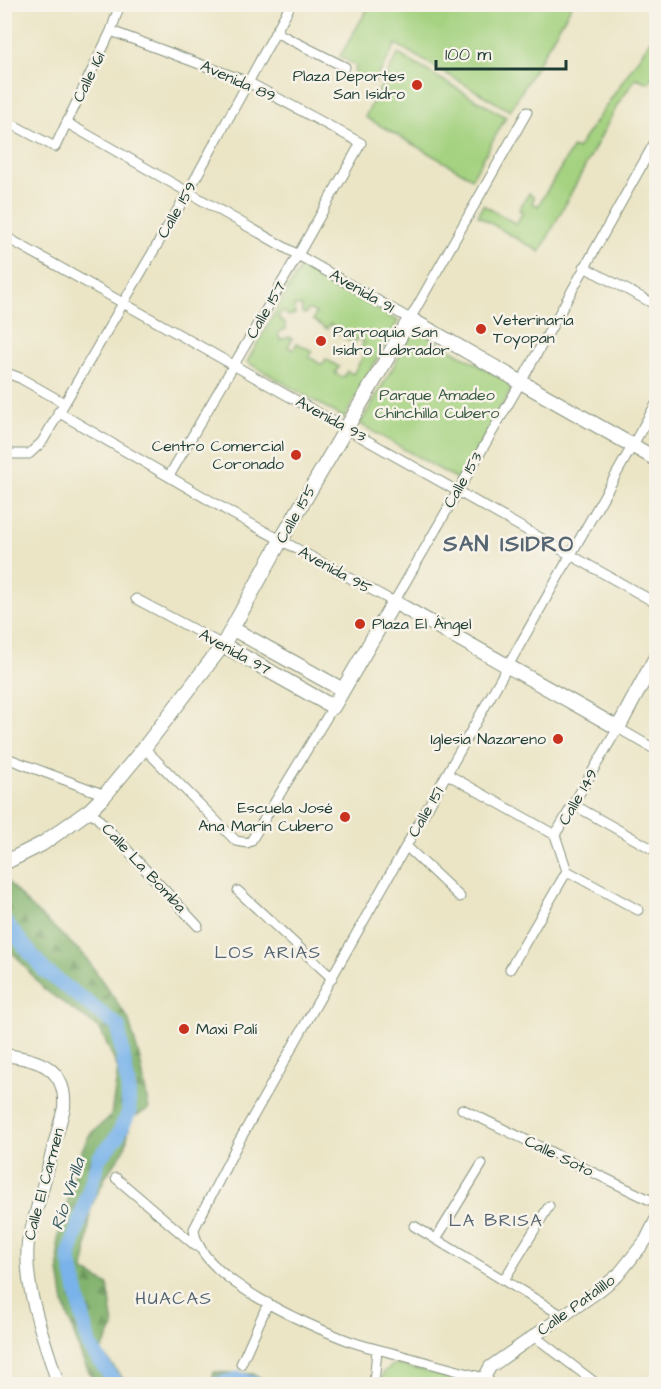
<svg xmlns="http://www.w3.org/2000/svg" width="661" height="1389" font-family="'Architects Daughter',sans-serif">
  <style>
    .green { fill: #a4d280; stroke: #62885a; stroke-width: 1.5; fill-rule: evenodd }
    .forest { fill: url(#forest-firs); stroke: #517851; stroke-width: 1.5 }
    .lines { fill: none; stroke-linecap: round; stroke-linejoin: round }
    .river { stroke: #79b3ea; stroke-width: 15 }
    .minor-casing { stroke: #85917d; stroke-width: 11 }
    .tertiary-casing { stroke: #85917d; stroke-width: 14 }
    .secondary-casing { stroke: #85917d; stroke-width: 16 }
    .minor { stroke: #fff; stroke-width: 9 }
    .tertiary { stroke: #fff; stroke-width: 12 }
    .secondary { stroke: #fff; stroke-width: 14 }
    .poi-dot { fill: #c8321e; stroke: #f7f3e8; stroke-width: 2 }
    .labels { text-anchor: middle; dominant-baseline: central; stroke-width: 5; stroke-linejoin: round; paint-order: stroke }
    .poi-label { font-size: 16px; fill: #1f3d34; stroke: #f7f3e8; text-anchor: end }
    .street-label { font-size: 16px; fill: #1f3d34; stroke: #f7f3e8 }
    .park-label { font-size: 16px; fill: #3a5b43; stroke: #f7f3e8 }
    .neighbourhood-label { font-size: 18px; letter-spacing: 1.5px; fill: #576673; stroke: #f7f3e8 }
    .water-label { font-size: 18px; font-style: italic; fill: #365a62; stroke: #f7f3e8 }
    .district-label { font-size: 22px; font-weight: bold; letter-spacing: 1.5px; fill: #576673; stroke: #f7f3e8 }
  </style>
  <defs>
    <pattern id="forest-firs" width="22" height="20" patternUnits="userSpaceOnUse" patternTransform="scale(1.5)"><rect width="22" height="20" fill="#83b46e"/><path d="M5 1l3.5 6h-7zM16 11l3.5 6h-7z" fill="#6b945b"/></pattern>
  </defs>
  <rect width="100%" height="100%" fill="#f7f3e8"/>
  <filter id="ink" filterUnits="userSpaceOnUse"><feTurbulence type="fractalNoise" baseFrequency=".0167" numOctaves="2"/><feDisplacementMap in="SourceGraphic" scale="12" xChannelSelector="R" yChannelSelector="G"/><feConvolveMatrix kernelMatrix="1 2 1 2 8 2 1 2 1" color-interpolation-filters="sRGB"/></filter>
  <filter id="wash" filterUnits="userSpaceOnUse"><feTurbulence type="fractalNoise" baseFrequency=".008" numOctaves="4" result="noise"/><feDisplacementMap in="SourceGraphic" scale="24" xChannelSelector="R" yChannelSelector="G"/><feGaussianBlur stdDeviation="1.35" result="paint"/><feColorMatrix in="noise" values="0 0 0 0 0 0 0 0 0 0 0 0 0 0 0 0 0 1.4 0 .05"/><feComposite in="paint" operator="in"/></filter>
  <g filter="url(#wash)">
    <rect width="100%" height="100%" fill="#ebe5c6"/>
    <!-- green -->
    <path class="green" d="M370 5V4L572 5 510 111 396 44 373 85 354 73 356 66 340 56Z
      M656 32V70L649 83 636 78 618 104 540 252 478 216 483 205 516 224 523 212 519 210 529 193 534 198 532 203 538 206 573 147 577 149Z
      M398 54 506 117 472 178 365 117Z
      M301 266 398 321 344 418 247 362ZM294 306H302V313L305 314 309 309 316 313 313 320 327 329 330 324 343 331 341 336 354 343 357 338 364 342 361 348 366 351 353 374 347 371 343 378 335 373 339 367 326 359 322 365 309 357 312 351 297 343 293 350 288 347 292 339 289 337 280 340 278 332 286 329 285 323 278 317 282 311 289 316 295 314Z
      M415 329 514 385 460 481 360 424Z
      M394 1364 437 1374 467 1384H381L384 1372Z"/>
    <!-- forest -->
    <path class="forest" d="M7 881 28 904 84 955 128 1018 140 1060 149 1109 131 1118 125 1149 107 1174 91 1207 84 1271 108 1285 114 1327 101 1351 127 1384H95L82 1358 64 1304 59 1271 58 1239 79 1156 90 1134 111 1116 118 1069 100 1029 44 989 16 956 5 948 4 882Z
      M214 1372 253 1374 270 1384H211Z"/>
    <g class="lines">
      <!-- river -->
      <path class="river" d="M4 921 45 971 118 1026 128 1086 129 1112 117 1137 99 1158 69 1256 89 1345 116 1384
        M218 1384 239 1379 254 1384"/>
    </g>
  </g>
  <g filter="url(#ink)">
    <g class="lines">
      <defs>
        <path id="minor" d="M111 31 248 82 361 143 298 255 169 476
          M275 32 345 67
          M4 120 55 147 111 31 120 4
          M67 123 410 319 527 112
          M4 236 656 603
          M584 267 656 305
          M4 372 20 378 64 403
          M58 412 233 514 394 602 521 382 656 140
          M4 454H29L42 442 188 192 291 4
          M136 599 223 645
          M144 748 236 841 247 843 251 841 333 707
          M4 757 105 795
          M447 774 555 835
          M574 805 654 850
          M90 810 198 926
          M406 846 460 897
          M567 871 638 910
          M238 891 332 978
          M510 969 567 871 555 835 618 728 656 750
          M462 1109 656 1203
          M116 1178 196 1246
          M414 1226 563 1316
          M436 1239 482 1164
          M504 1280 549 1206
          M534 1336 597 1384
          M241 1364 268 1303
          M484 1378C455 1370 425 1362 396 1354 381 1350 366 1347 352 1342 310 1326 198 1279 194 1229L238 1143 656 404
          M374 1384 377 1350"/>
        <path id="tertiary" d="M4 1055C39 1059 67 1068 64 1108L28 1242C23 1289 45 1340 58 1384
          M490 1384 484 1378 490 1367 597 1292 618 1275 646 1240 656 1220"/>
        <path id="secondary" d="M233 629 343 690
          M223 645 333 707 394 602 618 728 656 657
          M4 863 42 844 90 810 105 795 144 748 223 645 281 540 410 319 656 459"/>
      </defs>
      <!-- minor casing -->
      <use href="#minor" class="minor-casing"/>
      <!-- tertiary casing -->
      <use href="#tertiary" class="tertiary-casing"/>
      <!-- secondary casing -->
      <use href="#secondary" class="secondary-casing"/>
      <!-- minor -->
      <use href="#minor" class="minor"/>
      <!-- tertiary -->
      <use href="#tertiary" class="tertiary"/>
      <!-- secondary -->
      <use href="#secondary" class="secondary"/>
    </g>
  </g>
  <!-- markers -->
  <g class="poi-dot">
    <circle cx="417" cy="85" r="6"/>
    <circle cx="481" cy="329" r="6"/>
    <circle cx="321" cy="341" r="6"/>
    <circle cx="296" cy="455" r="6"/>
    <circle cx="360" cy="624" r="6"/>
    <circle cx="558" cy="739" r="6"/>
    <circle cx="345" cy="817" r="6"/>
    <circle cx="184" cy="1029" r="6"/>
  </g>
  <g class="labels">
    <!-- poi labels -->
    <g class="poi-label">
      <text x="405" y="76">Plaza Deportes<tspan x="405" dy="18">San Isidro</tspan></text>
      <text x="493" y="320" text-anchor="start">Veterinaria<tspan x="493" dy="18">Toyopan</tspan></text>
      <text x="333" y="332" text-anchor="start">Parroquia San<tspan x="333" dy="18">Isidro Labrador</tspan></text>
      <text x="284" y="446">Centro Comercial<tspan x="284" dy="18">Coronado</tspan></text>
      <text x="372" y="624" text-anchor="start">Plaza El Ángel</text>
      <text x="546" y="739">Iglesia Nazareno</text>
      <text x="333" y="808">Escuela José<tspan x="333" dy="18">Ana Marín Cubero</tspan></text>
      <text x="196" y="1029" text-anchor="start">Maxi Palí</text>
    </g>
    <!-- street labels -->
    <g class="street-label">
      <text transform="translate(89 77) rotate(-64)">Calle 161</text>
      <text transform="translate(238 81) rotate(24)">Avenida 89</text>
      <text transform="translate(177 210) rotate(-60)">Calle 159</text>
      <text transform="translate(362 291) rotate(30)">Avenida 91</text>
      <text transform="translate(266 310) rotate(-60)">Calle 157</text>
      <text transform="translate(331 419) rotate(29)">Avenida 93</text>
      <text transform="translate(463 480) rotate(-60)">Calle 153</text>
      <text transform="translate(296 514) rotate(-60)">Calle 155</text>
      <text transform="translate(335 570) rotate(29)">Avenida 95</text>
      <text transform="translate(235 652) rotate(29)">Avenida 97</text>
      <text transform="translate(578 797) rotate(-60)">Calle 149</text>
      <text transform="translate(426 812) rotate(-60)">Calle 151</text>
      <text transform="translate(144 868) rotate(47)">Calle La Bomba</text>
      <text transform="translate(559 1156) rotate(26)">Calle Soto</text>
      <text transform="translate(44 1184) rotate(-75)">Calle El Carmen</text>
      <text transform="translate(576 1305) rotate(-36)">Calle Patalillo</text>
    </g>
    <!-- park labels -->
    <g class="park-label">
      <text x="437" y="395">Parque Amadeo<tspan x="437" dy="18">Chinchilla Cubero</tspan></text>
    </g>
    <!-- neighbourhood labels -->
    <g class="neighbourhood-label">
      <text x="268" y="952">LOS ARIAS</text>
      <text x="496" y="1220">LA BRISA</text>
      <text x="174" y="1298">HUACAS</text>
    </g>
    <!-- water labels -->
    <g class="water-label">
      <text transform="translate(68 1194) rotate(-72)">Río Virilla</text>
    </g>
    <!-- district labels -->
    <g class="district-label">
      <text x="509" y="544">SAN ISIDRO</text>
    </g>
  </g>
  <!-- margin -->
  <rect width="661" height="1389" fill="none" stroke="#f7f3e8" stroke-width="24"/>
  <!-- scale -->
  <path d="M436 60v9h130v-9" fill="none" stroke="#1f3d34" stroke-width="3"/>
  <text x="445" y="60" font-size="18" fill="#1f3d34" stroke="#f7f3e8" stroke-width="4.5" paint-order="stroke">100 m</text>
</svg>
